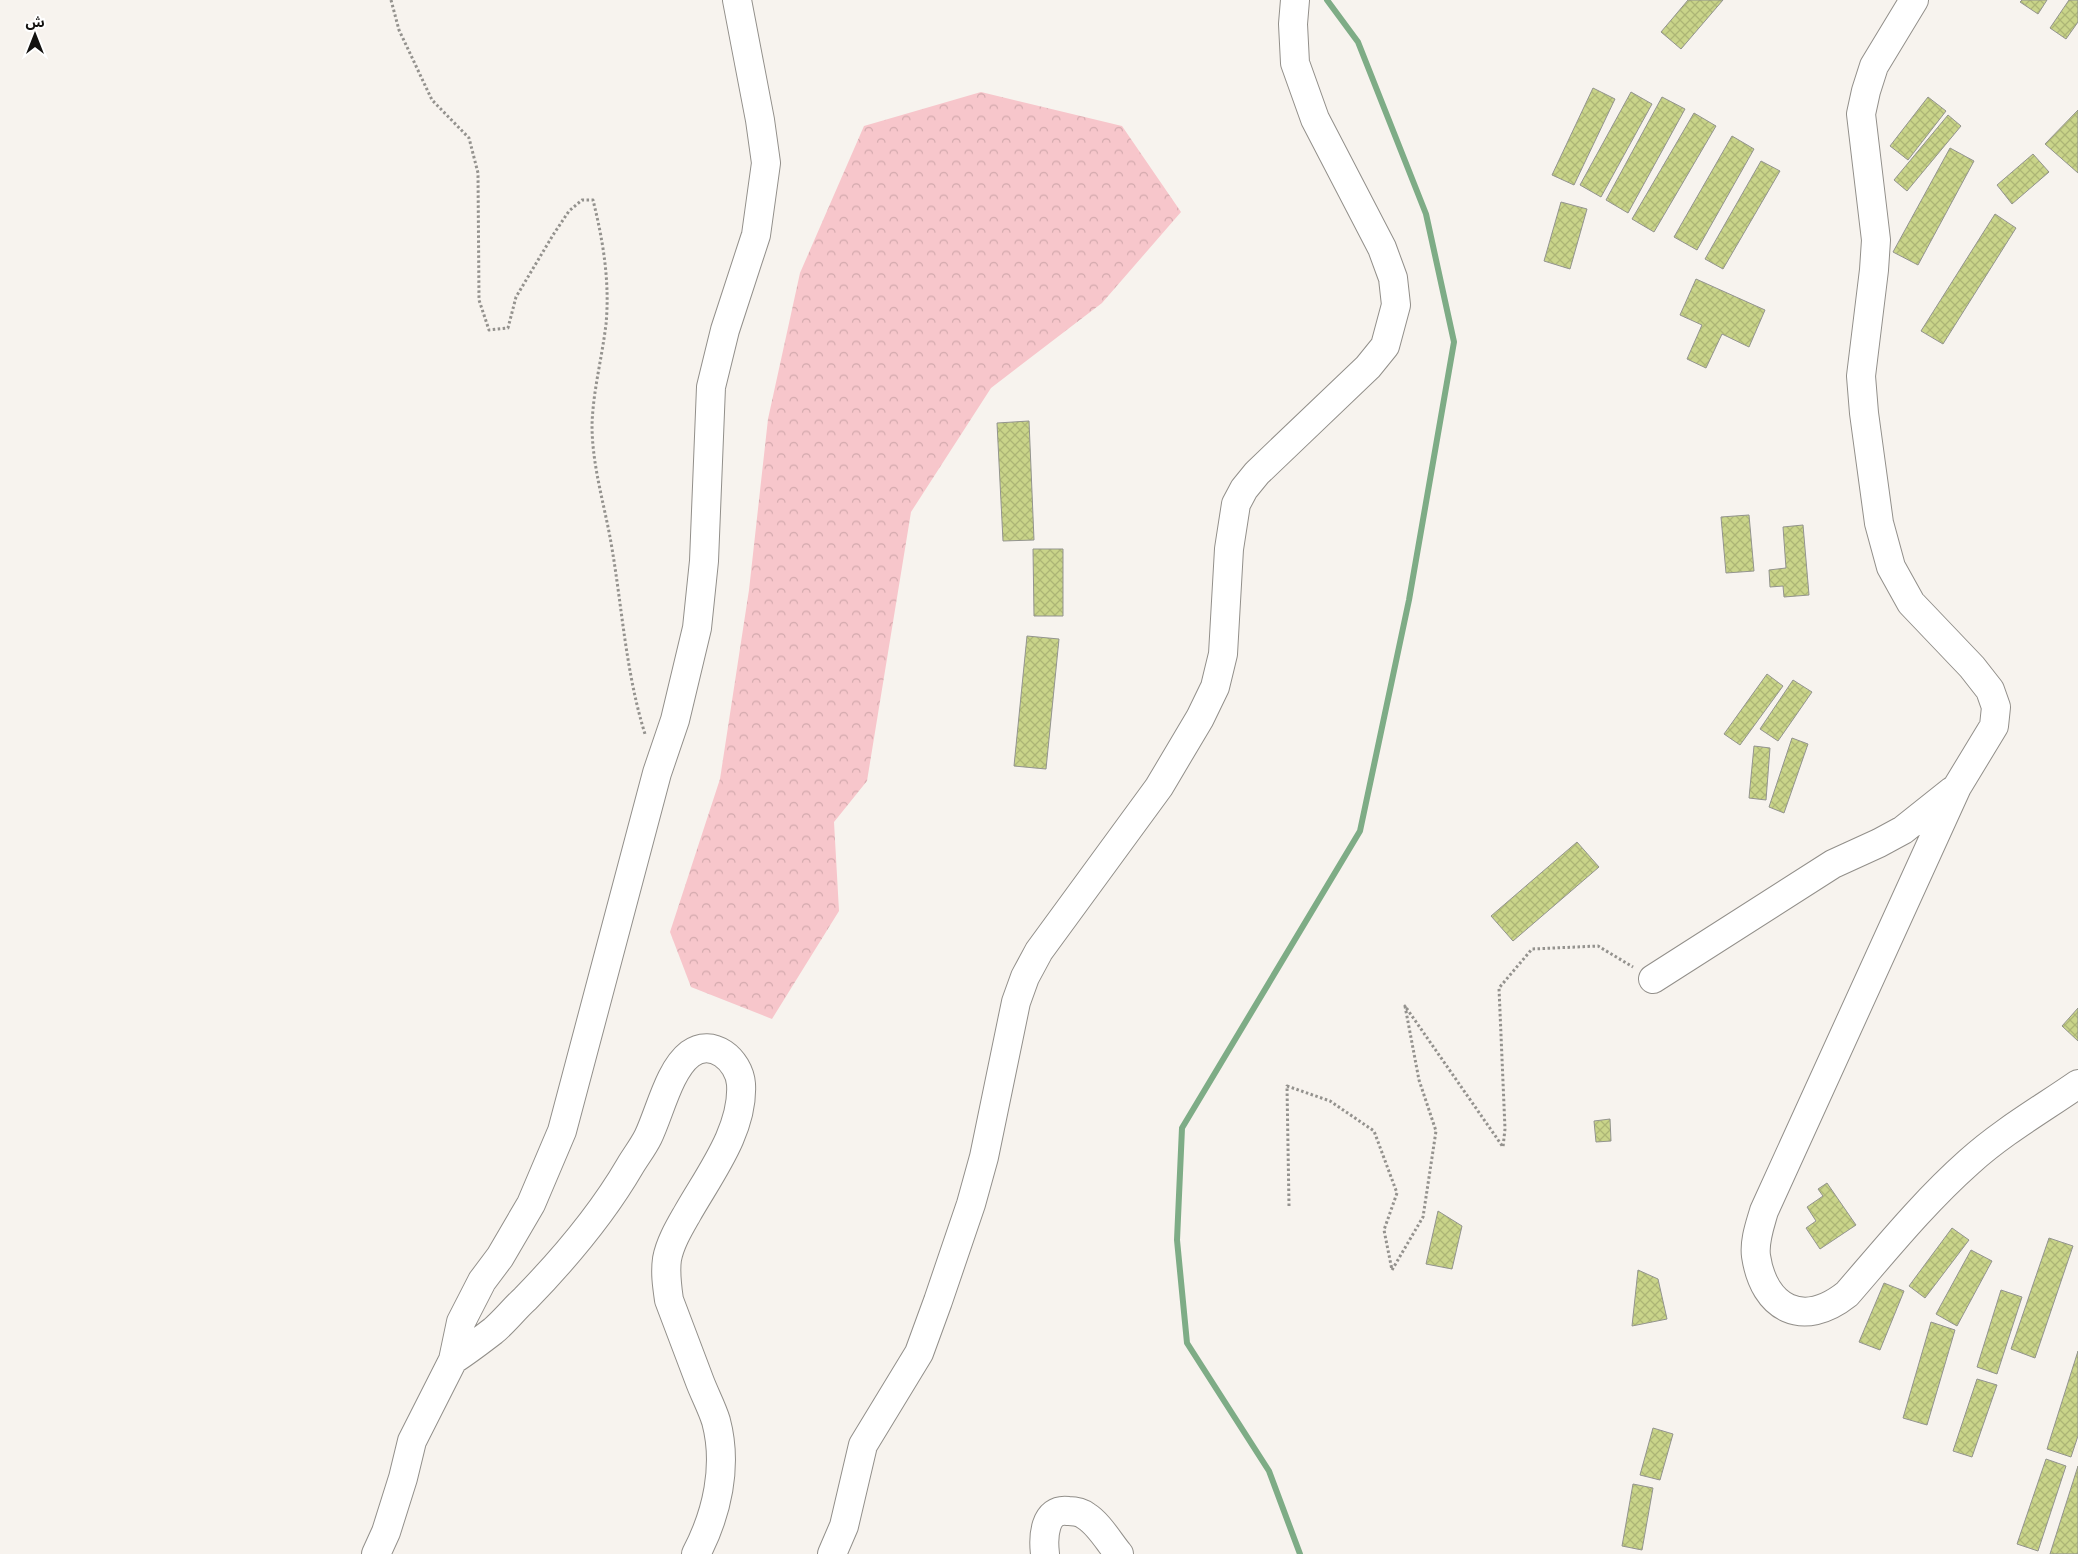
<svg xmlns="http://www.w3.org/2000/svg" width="2078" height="1554" font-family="'Varela Round','Noto Sans Arabic',sans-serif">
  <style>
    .forest { fill: url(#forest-crowns) }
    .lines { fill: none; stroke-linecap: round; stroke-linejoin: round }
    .stream { stroke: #7eac86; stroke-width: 6 }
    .building { fill: url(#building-cross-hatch); stroke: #93948e }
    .minor-casing { stroke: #928f8a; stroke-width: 30 }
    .path { stroke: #94928e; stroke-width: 3; stroke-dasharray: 2.5 2.5; stroke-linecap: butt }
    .minor { stroke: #fff; stroke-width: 28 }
  </style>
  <defs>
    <pattern id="forest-crowns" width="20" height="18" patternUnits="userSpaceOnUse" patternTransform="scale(1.25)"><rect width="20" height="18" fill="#f7c6cb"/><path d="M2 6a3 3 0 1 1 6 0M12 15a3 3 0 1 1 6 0" fill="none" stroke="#d3a9ad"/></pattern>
    <pattern id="building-cross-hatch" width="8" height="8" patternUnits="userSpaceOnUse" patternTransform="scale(1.25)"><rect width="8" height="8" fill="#c9d489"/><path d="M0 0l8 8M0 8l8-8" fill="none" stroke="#acb575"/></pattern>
  </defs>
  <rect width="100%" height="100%" fill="#f7f3ee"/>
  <!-- forest -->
  <path class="forest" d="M981 92 1122 126 1181 212 1102 303 991 388 911 512 867 781 834 822 839 911 772 1019 691 987 670 932 720 779 749 590 768 419 800 273 864 126Z"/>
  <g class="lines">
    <!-- stream -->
    <path class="stream" d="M1300 1554 1269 1471 1187 1343 1177 1240 1182 1128 1360 831 1409 600 1454 342 1426 214 1358 42 1327 0"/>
  </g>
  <!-- building -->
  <path class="building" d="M1688 0H1723L1681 49 1661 32Z
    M2022 0H2047L2038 14 2020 2Z
    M2069 0H2078V22L2066 39 2050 28Z
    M1593 88 1615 99 1574 185 1552 175Z
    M1631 92 1652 104 1601 197 1580 185Z
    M1662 97 1685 109 1628 213 1606 200Z
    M1928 97 1946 111 1908 160 1890 146Z
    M2078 110V173L2045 144Z
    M1694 113 1716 126 1654 232 1632 219Z
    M1948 115 1961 126 1907 191 1894 180Z
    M1732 136 1754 149 1697 250 1674 237Z
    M1950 148 1974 161 1918 265 1893 252Z
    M2033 154 2049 172 2012 204 1997 185Z
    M1761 161 1780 171 1723 269 1705 259Z
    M1561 202 1587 209 1570 269 1544 261Z
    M1995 214 2016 228 1943 344 1921 331Z
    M1696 279 1765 310 1749 347 1722 334 1706 368 1687 359 1702 325 1680 315Z
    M1029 421 1034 540 1003 541 997 423Z
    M1749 515 1754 571 1726 573 1721 517Z
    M1803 525 1809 595 1784 597 1783 586 1770 587 1769 570 1786 568 1783 527Z
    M1033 549H1063V616H1034Z
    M1027 636 1059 639 1046 769 1014 766Z
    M1767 674 1783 686 1740 745 1724 734Z
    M1793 680 1812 692 1778 741 1760 729Z
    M1792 738 1808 744 1784 813 1769 807Z
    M1754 746 1770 748 1766 800 1749 798Z
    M1577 842 1599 867 1513 941 1491 916Z
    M2078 1008V1041L2062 1026Z
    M1610 1119 1611 1141 1596 1142 1594 1121Z
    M1827 1183 1856 1225 1820 1249 1806 1228 1816 1221 1807 1207 1823 1196 1818 1189Z
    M1438 1211 1462 1226 1452 1269 1426 1264Z
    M1952 1228 1969 1240 1925 1298 1909 1286Z
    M2049 1238 2073 1246 2035 1358 2011 1349Z
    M1971 1250 1992 1261 1957 1326 1936 1314Z
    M1638 1270 1658 1279 1667 1319 1632 1326Z
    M1884 1283 1904 1291 1880 1350 1859 1342Z
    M2001 1290 2022 1297 1997 1374 1977 1367Z
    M1931 1322 1955 1330 1927 1425 1903 1418Z
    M2078 1351V1436L2071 1457 2047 1449Z
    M1977 1379 1997 1385 1972 1457 1953 1451Z
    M1653 1428 1673 1434 1660 1480 1640 1475Z
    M2046 1459 2066 1466 2038 1551 2017 1544Z
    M2078 1466V1554H2050Z
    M1633 1484 1653 1488 1642 1550 1622 1546Z"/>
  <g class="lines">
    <defs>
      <path id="minor" d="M1914 0 1874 66 1866 91 1861 114 1876 240 1874 270 1861 376 1864 413 1879 523 1891 567 1911 603 1972 667 1990 690 1996 707 1994 726 1957 787 1764 1211C1760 1225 1754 1241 1756 1256 1764 1309 1803 1329 1847 1294 1886 1249 1924 1202 1969 1162 2002 1132 2042 1109 2078 1084
        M1653 979 1833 864 1879 843 1903 830 1952 791
        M453 1360C467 1351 480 1341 493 1331 504 1322 514 1309 525 1299 564 1259 602 1214 630 1166 636 1156 643 1147 648 1137 660 1112 669 1070 690 1054 712 1037 739 1060 741 1084 744 1130 709 1175 687 1214 679 1228 670 1243 667 1259 665 1273 667 1286 669 1300 679 1327 690 1355 700 1382 705 1395 712 1408 716 1421 728 1466 717 1514 696 1554
        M376 1554 386 1532 403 1478 412 1441 453 1360 461 1322 482 1281 500 1257 531 1204 562 1131 657 773 675 720 697 628 704 561 711 387 725 330 756 235 766 163 760 120 737 0
        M832 1554 844 1526 863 1445 919 1353 938 1301 971 1204 984 1157 1016 1002 1025 977 1039 951 1159 787 1200 718 1215 687 1223 654 1229 549 1236 504 1244 489 1257 473 1368 367 1385 346 1396 305 1393 278 1382 248 1315 119 1295 63 1293 24 1295 0
        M1045 1554C1043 1537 1044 1508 1068 1511 1074 1511 1081 1512 1086 1516 1099 1524 1109 1542 1119 1554"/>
    </defs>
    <!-- minor casing -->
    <use href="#minor" class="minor-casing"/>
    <!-- path -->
    <path class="path" d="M391 0 399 30 432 100 469 138 478 173 479 300 489 330 508 328 516 297 553 235 569 211 582 200H593C603 240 610 282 606 324 602 358 593 391 592 425 592 463 603 500 610 537 622 603 625 670 645 734
      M1289 1206 1287 1086 1330 1101 1374 1131 1397 1193 1384 1230 1392 1270 1423 1217 1436 1131 1419 1080 1405 1006 1503 1147 1505 1129 1499 988 1532 949 1598 946 1633 967"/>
    <!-- minor -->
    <use href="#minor" class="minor"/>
  </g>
  <!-- north arrow -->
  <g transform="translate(35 35)" stroke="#ffffff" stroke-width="4" paint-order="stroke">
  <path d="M0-4L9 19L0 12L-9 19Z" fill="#131210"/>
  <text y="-8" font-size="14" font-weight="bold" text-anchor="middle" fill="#131210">ش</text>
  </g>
</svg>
